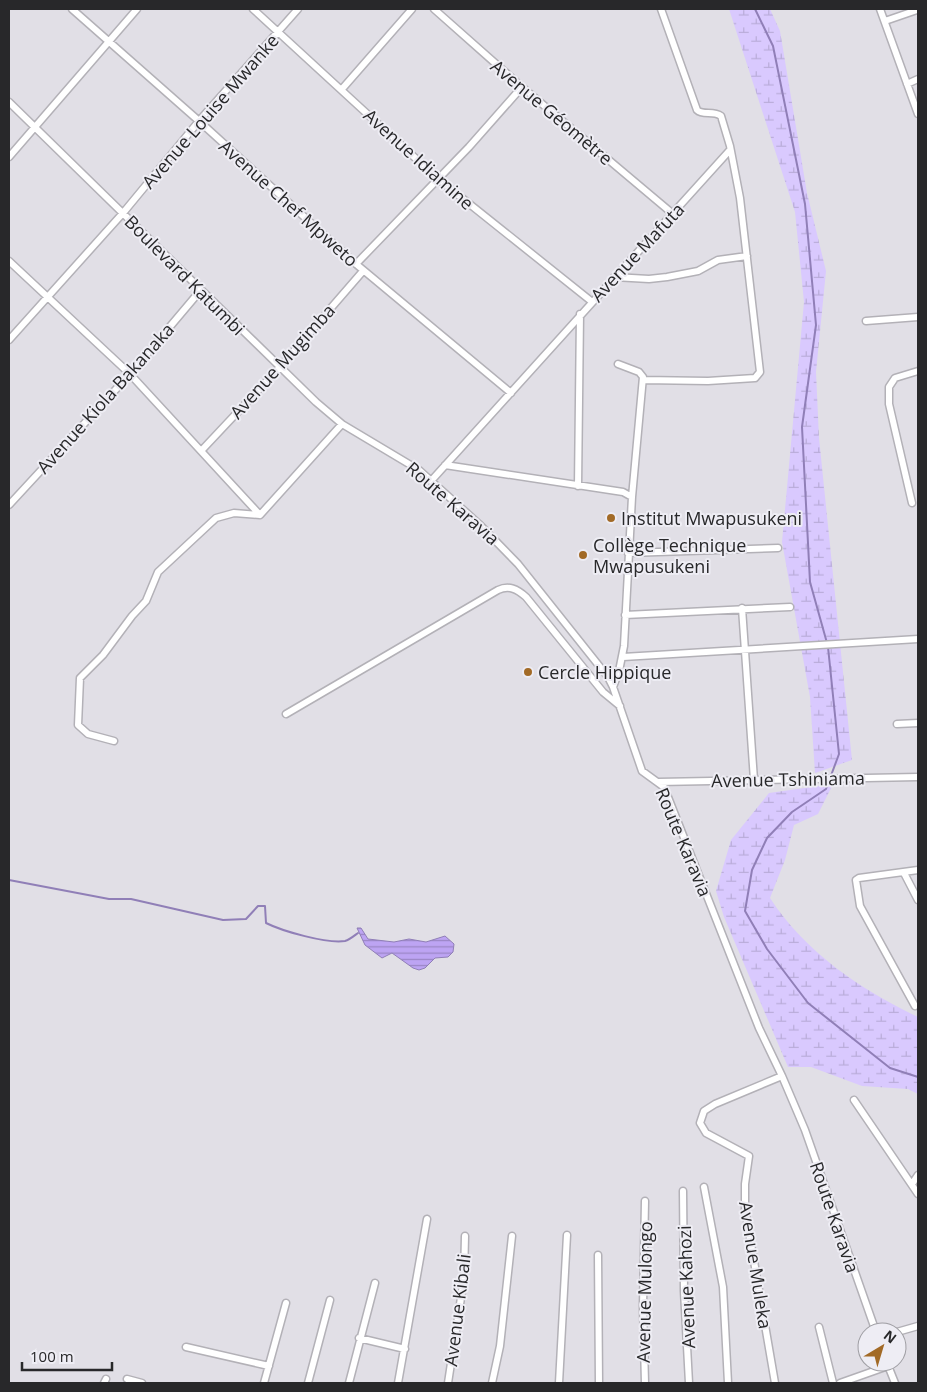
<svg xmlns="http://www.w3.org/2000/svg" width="927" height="1392" font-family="'Open Sans',sans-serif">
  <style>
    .wetland { fill: url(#wetland-marsh) }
    .water { fill: url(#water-rules); stroke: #907fb7 }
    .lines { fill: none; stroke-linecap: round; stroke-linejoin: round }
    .stream { stroke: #907fb7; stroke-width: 2 }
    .minor-casing { stroke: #b3b1b7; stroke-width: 9 }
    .minor { stroke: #fff; stroke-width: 6 }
    .poi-dot { fill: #a26a26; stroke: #eeedf4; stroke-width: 2 }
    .labels { text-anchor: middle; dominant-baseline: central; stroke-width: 4; stroke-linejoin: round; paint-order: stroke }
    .street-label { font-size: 18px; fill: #28282a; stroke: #eeedf4 }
    .poi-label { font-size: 18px; fill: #28282a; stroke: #eeedf4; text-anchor: start }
  </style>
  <defs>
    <pattern id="wetland-marsh" width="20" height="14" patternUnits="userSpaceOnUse" patternTransform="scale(1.25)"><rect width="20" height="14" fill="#d9c9fe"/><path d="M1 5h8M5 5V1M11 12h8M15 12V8" fill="none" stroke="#baadda"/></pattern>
    <pattern id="water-rules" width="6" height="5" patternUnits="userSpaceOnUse" patternTransform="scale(1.25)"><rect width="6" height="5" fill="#bda4f3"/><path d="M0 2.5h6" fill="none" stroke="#9a86c5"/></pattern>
  </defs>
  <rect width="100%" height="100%" fill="#e1dfe6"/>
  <!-- wetland -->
  <path class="wetland" d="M729 9H770L780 31 807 193 826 271 816 372 819 438 852 760 815 773 810 697 782 542 804 302 795 212Z
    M833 784 818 814 794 825 785 860 770 898C805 952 861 990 918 1017V1094L908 1089 862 1086 811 1067H788L724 917 716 891 731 840 769 793Z"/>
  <!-- water -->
  <path class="water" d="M357 928H361L368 939 394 942 409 939 426 942 445 936 454 944 453 952 448 957 435 958 425 968 419 970 413 968 392 953 382 958 365 945Z"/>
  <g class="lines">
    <!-- stream -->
    <path class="stream" d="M755 9 773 46 805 204 816 325 802 427 810 582 827 643
      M828 647 839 754 826 789 792 812 767 838 752 870 745 911 767 949 808 1003 890 1068 918 1077
      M9 880 109 899H131L223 920 246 919 258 906H265L266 923C282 931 327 944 345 941 349 940 354 936 358 933"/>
    <defs>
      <path id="minor" d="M72 9 199 121 356 264 511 393
        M253 9 437 178 591 301
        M434 9 522 87 673 214
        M880 9 918 114
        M885 21 917 10
        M907 84 918 79
        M342 89 412 9
        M9 102 316 402 342 424 419 470 479 524 518 564 608 677 613 687 642 771 664 787 759 1028 782 1076 805 1130 876 1332
        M9 157 137 9
        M9 261 130 374 260 515
        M356 264 469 147 522 87
        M614 277 649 279 667 277 698 271 718 260 747 256
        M866 321 918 317
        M9 340 123 213 199 121 298 9
        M618 364 639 372 643 377 632 497
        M643 380 708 381 755 378 760 372 740 198 730 146 721 116C713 110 703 116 697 110L661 9
        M201 451 279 368 363 271
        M445 465 623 492 632 497 624 646 619 671 613 687
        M431 481 730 150
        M578 486 580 314
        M912 503 889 404V387L895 378 918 371
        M9 505 130 374 200 291
        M628 553 778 548
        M742 608 754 780
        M625 615 790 607
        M623 657 918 639
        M286 714 498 590C509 585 517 589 526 597L603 692 620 706
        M897 724 918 723
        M114 741 88 734 78 725 80 678 103 655 132 616 146 601 158 572 216 518 234 513 260 515 342 424
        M658 782 918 777
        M904 873 918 900
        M915 1006 860 906 856 880 859 878 918 870
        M854 1100 918 1194
        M912 1184 918 1175
        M704 1187 723 1287 728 1383
        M683 1191 684 1291 689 1383
        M598 1255 599 1383
        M819 1327 833 1383
        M897 1332 918 1326
        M359 1338 405 1349
        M186 1347 269 1366
        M887 1363 895 1383
        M127 1379 142 1383
        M104 1383 106 1379
        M264 1383 286 1303
        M308 1383 330 1300
        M349 1383 375 1283
        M398 1383 427 1219
        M448 1383 464 1278 465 1236
        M492 1383 500 1346 512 1236
        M559 1383 567 1235
        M645 1383 643 1306 645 1201
        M775 1383 745 1209V1184L749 1156 706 1133 700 1123 704 1111 715 1104 782 1076
        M840 1383 888 1366"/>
    </defs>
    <!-- minor casing -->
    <use href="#minor" class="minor-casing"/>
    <!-- minor -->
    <use href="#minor" class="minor"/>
  </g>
  <!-- markers -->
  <g class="poi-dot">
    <circle cx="611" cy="518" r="5"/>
    <circle cx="583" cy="555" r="5"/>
    <circle cx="528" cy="672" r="5"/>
  </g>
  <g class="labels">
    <!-- street labels -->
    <g class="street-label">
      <text transform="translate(210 111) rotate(-49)">Avenue Louise Mwanke</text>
      <text transform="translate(552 112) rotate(40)">Avenue Géomètre</text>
      <text transform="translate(419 159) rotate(42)">Avenue Idiamine</text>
      <text transform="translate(289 203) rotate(42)">Avenue Chef Mpweto</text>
      <text transform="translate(637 252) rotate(-47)">Avenue Mafuta</text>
      <text transform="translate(185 275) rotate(45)">Boulevard Katumbi</text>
      <text transform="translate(282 361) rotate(-48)">Avenue Mugimba</text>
      <text transform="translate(105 398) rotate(-48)">Avenue Kiola Bakanaka</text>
      <text transform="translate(453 503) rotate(41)">Route Karavia</text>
      <text transform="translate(788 779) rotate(-1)">Avenue Tshiniama</text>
      <text transform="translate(684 842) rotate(67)">Route Karavia</text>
      <text transform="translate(835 1217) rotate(71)">Route Karavia</text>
      <text transform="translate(756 1265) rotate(81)">Avenue Muleka</text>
      <text transform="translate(686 1287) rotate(-92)">Avenue Kahozi</text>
      <text transform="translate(644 1292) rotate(-89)">Avenue Mulongo</text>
      <text transform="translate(457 1310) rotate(-83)">Avenue Kibali</text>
    </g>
    <!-- poi labels -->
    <g class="poi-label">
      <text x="621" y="518">Institut Mwapusukeni</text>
      <text x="593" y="545">Collège Technique<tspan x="593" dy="21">Mwapusukeni</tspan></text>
      <text x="538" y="672">Cercle Hippique</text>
    </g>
  </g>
  <!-- border -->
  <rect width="927" height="1392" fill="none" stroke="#28282a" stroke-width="20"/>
  <!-- north arrow -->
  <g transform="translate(882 1347) rotate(38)"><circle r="24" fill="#eeedf4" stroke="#9f9ea3"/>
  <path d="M0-4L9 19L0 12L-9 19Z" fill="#a26a26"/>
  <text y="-8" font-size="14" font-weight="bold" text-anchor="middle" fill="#28282a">N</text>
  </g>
  <!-- scale -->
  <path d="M22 1362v8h90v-8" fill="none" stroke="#28282a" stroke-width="2.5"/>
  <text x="30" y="1362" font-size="15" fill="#28282a" stroke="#eeedf4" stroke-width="4" paint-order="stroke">100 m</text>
</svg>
